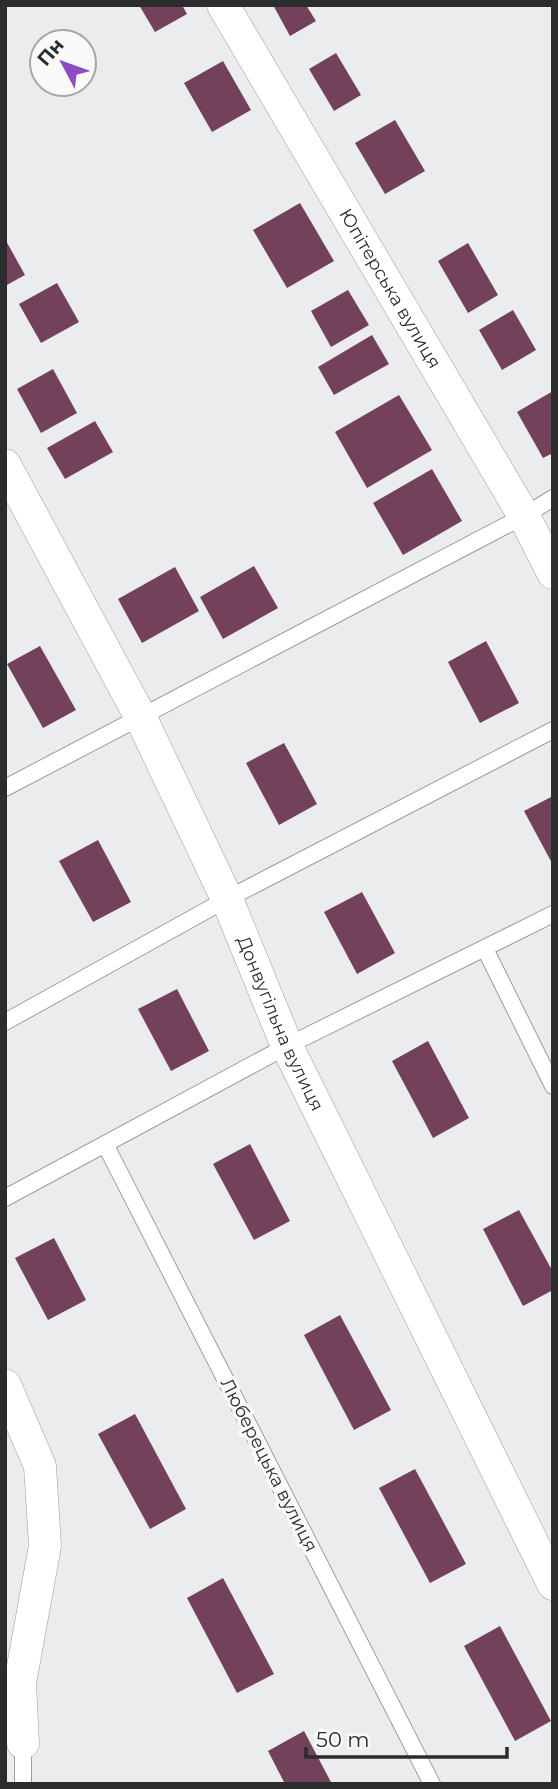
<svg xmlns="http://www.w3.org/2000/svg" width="558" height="1789" font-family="Montserrat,sans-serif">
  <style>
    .building { fill: #734159 }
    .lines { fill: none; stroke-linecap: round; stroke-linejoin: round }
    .lane-casing { stroke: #9d9d9e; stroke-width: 18 }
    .street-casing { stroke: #9d9d9e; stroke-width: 33 }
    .lane { stroke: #fff; stroke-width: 16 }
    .street { stroke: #fff; stroke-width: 32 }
    .labels { text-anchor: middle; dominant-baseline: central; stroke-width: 7; stroke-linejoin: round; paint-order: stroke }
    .street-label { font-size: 18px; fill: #2b2c2c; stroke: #f9f9fa }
  </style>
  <rect width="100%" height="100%" fill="#ebeced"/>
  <!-- building -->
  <path class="building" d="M139 5H182L187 14 155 32Z
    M273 5H306L316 21 290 36Z
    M336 53 361 95 334 111 309 69Z
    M223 61 251 110 212 132 184 83Z
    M395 120 425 171 385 194 355 143Z
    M300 203 334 261 287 288 253 230Z
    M5 239 25 275 5 286Z
    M468 243 498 295 468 313 438 261Z
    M57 283 79 322 41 343 19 304Z
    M348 290 369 325 331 347 311 311Z
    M513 310 536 350 502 370 479 330Z
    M372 335 389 364 334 395 318 367Z
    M53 369 77 413 41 433 17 389Z
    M553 391V453L543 458 517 412Z
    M399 395 432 450 367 488 335 432Z
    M95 421 113 452 65 479 47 448Z
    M432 469 462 521 403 555 373 503Z
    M254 566 278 608 223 639 200 597Z
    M175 567 199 611 142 643 118 599Z
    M486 641 519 703 480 723 448 662Z
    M40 646 76 710 43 728 7 664Z
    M284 743 317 804 279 825 246 763Z
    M553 796V865L524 811Z
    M98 840 131 902 93 922 59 861Z
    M362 892 395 953 357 974 324 912Z
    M177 989 209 1051 171 1071 138 1009Z
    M428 1041 469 1118 433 1138 392 1061Z
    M250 1144 290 1221 254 1240 213 1164Z
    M519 1210 553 1272V1290L523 1306 483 1229Z
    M54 1238 86 1300 48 1320 15 1258Z
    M340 1315 391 1410 354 1430 304 1335Z
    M135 1414 186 1509 150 1529 98 1434Z
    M415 1469 466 1564 430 1583 379 1488Z
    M223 1578 274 1674 237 1693 187 1598Z
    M500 1626 551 1721 515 1741 464 1646Z
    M304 1731 332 1784H285L268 1751Z"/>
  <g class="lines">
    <defs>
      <path id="lane" d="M5 788 524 516 553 498
        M485 949 553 1086
        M5 1022 227 899 553 730
        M106 1146 432 1784
        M5 1198 287 1046 553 914
        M5 1722 23 1743V1784"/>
      <g id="street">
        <path id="s1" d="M223 5 524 516 553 573"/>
        <path id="s2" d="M5 465 141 718 227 899 287 1046 553 1584"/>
        <path d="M5 1385 40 1466 45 1546 20 1683 23 1743"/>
      </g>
    </defs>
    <!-- lane casing -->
    <use href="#lane" class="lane-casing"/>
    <!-- street casing -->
    <use href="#street" class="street-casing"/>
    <!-- lane -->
    <use href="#lane" class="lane"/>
    <!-- street -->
    <use href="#street" class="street"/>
  </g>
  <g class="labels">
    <!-- street labels -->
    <g class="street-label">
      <text stroke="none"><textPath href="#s1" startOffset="329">Юпітерська вулиця</textPath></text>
      <text stroke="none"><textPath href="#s2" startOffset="623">Донвугільна вулиця</textPath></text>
      <text transform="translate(269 1465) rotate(63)">Люберецька вулиця</text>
    </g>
  </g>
  <!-- border -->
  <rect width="558" height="1789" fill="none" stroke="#2b2c2c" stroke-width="14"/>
  <!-- north arrow -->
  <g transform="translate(63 63) rotate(311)"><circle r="33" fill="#f9f9fa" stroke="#a7a7a8" stroke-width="2"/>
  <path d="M0-5L12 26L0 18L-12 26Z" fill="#8d4cc1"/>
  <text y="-10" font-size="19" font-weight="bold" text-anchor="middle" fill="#2b2c2c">Пн</text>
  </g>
  <!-- scale -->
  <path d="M306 1747v10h201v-10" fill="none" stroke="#2b2c2c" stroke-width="3.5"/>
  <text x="316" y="1747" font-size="21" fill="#2b2c2c" stroke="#f9f9fa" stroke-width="5" paint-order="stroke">50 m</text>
</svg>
